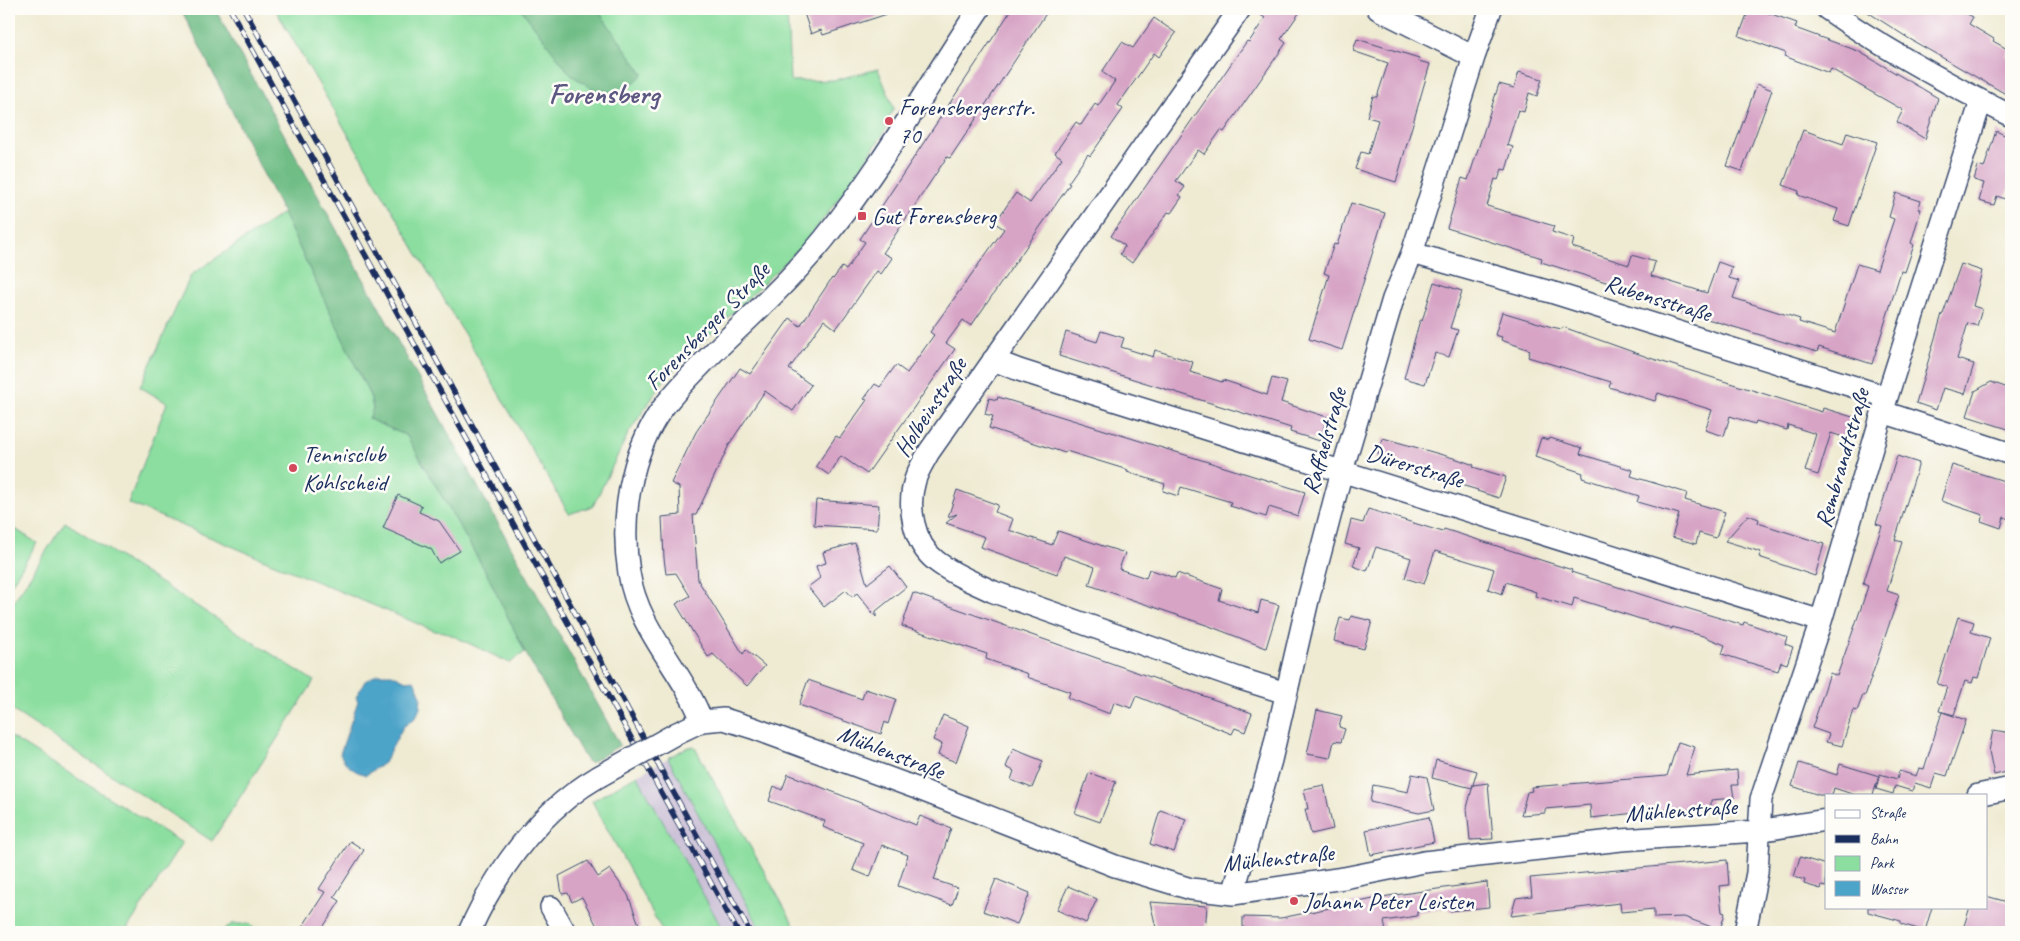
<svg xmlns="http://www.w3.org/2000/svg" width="2020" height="941" font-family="Caveat,sans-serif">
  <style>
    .industrial { fill: #cabfd6 }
    .green { fill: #8bde9f; stroke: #53867e }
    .forest { fill: #70bd86; stroke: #467672 }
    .water { fill: #4da4c9; stroke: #346a94 }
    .building { fill: #d7a4c6 }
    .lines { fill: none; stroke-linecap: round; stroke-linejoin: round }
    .street-casing { stroke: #3b4b70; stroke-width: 24 }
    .street { stroke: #fff; stroke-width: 21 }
    .rail-casing { stroke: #1b2f5e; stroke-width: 5.5 }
    .rail { stroke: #fdfcf7; stroke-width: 4; stroke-dasharray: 11; stroke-linecap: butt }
    .street-bridge-casing { stroke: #3b4b70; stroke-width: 24; stroke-linecap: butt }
    .street-bridge { stroke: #fff; stroke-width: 21 }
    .poi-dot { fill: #d1495b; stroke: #fdfcf7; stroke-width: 2 }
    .labels { text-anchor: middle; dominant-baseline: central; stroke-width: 5; stroke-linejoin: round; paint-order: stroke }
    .poi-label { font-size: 24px; fill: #1b2f5e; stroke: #fdfcf7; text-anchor: start }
    .street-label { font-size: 24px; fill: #1b2f5e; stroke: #fdfcf7 }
    .district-label { font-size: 29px; font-weight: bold; fill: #5d5882; stroke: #fdfcf7 }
  </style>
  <rect width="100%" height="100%" fill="#fdfcf7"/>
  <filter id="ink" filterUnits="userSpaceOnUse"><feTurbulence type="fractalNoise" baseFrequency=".02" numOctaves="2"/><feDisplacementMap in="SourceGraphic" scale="10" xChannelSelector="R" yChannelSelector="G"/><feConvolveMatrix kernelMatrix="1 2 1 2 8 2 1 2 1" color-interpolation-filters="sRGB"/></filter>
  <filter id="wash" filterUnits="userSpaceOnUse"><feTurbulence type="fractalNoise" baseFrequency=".0096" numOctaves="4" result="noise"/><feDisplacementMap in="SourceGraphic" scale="20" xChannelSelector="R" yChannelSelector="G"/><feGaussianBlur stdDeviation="1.12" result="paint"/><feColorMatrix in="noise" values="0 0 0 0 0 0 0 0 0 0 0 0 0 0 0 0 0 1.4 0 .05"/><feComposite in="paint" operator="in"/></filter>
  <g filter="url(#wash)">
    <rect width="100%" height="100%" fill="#efebd3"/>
    <!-- industrial -->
    <path class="industrial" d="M668 758 762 932H724L637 775Z"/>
    <!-- green -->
    <path class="green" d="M275 9H521L571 75 597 91 624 92 643 74 597 9H787L790 81 835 80 878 69 894 109 883 126 887 128 853 179 806 242 666 377 628 434 593 506 569 514Z
      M283 213 371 398 373 409 369 419 407 436 487 574 525 652 510 663 445 632 435 631 128 503 167 403 140 387 191 275Z
      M65 522 314 681 212 841 9 708V609Z
      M9 525 37 543 9 588Z
      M9 736 182 843 125 932H9Z
      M694 746 798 932H762L668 758 686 748Z
      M637 775 724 932H663L592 801Z
      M232 924H250L257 932H221Z"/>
    <!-- forest -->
    <path class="forest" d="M181 9H215L620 745 590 763 586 760 525 652 487 574 407 436 369 419 373 409 371 398 283 213Z
      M521 9H597L643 74 624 92 597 91 571 75Z"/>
    <!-- water -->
    <path class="water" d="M378 674H392L406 681 414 680 421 696 420 708 416 717 403 727 384 763 366 775C353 771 346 766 340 754L358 701 356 697 365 681Z"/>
    <g id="blocks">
      <!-- building -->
      <path class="building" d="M818 9H893V12L823 35 821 30 811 34 804 13Z
        M1012 9H1049L950 158 947 157 883 253 892 258 881 274 877 271 836 329 824 320 789 369 811 385 793 411 765 391 730 443 696 515H693L698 580 743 654 746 650 765 666 747 686 713 654 708 657 676 604 690 596 676 573 666 574 664 558 662 517 680 515 679 487 671 483 696 432 740 368 750 374 790 318 800 326 832 278 833 279 842 267 846 270 865 242 860 239Z
        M1252 9H1302L1281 39 1286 43 1224 132 1221 130 1204 154 1198 150 1176 181 1185 187 1179 195 1182 197 1171 213 1168 212 1132 263 1120 254 1125 246 1111 236 1247 41 1249 42 1265 18Z
        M1749 9H1757L1797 23 1795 28 1858 51 1938 98 1925 139 1897 122 1903 110 1831 69 1829 73 1784 56 1786 53 1739 36Z
        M1863 9H1958L1973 17 1969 24 1994 39 1993 41 2009 50 2006 56 2011 58V97L1908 38Z
        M1154 18 1176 33 1159 57 1154 53 1118 105 1123 109 1090 156 1088 154 1068 183 1070 184 971 326 963 320 946 343 955 349 867 474 841 456 829 475 816 466 836 436 840 438 867 400 864 399 875 384 880 387 896 365 907 373 934 335 930 332 1004 229 995 223 1010 201 1016 193 1030 203 1062 158 1055 153 1076 122 1081 125 1095 104 1098 106 1115 81 1102 72 1122 42 1133 48Z
        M1357 39 1419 58 1418 61 1430 64 1396 182 1355 169 1361 152 1368 154 1378 120 1367 117 1373 96 1377 97 1388 63 1353 51Z
        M1519 72 1542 79 1537 96 1529 93 1524 112 1518 110 1507 145 1513 147 1506 170 1502 169 1498 180 1495 179 1487 206 1554 226 1552 232 1574 239 1572 247 1629 265 1632 255 1655 262 1651 276 1707 293 1718 262 1732 267 1729 278 1739 281 1733 298 1800 319 1799 322 1835 333 1857 264 1877 270 1894 219 1889 217 1896 193 1921 201 1918 209H1921L1911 243 1914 245 1905 272 1901 271 1872 364 1819 347 1817 352 1621 293 1622 287 1541 262 1542 258 1447 228 1462 178 1468 180 1499 84 1514 88Z
        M1757 84 1772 90 1742 171 1727 166Z
        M1803 130 1843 144 1847 132 1877 142 1849 226 1834 221 1838 209 1798 195 1799 191 1783 185Z
        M1996 131 2011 138V180L2005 199 1997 196 1994 205 1979 201 1984 183 1974 180 1978 166 1984 168Z
        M1351 203 1385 213 1342 350 1309 339 1329 275 1324 273 1334 244 1337 245Z
        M1961 264 1982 271 1973 306 1982 309 1977 326 1968 323 1957 359 1974 364 1965 394 1943 388 1936 410 1916 403 1942 314H1943Z
        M1434 282 1462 291 1450 328 1458 330 1449 357 1435 353 1425 384 1404 378 1420 320 1422 321Z
        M1502 312 1552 327 1562 329 1563 327 1577 332 1650 358 1822 412 1823 408 1856 418 1849 439 1831 433 1818 475 1805 471 1816 434 1788 425 1787 430 1756 421 1755 424 1730 416 1724 436 1705 430 1712 410 1658 393 1655 401 1609 387 1611 382 1528 357 1530 350 1501 340 1502 337 1495 335Z
        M1101 331 1124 338 1121 347 1153 357 1155 350 1193 362 1190 372 1222 382 1223 380 1267 395 1272 378 1287 382 1281 402 1327 417 1320 441 1290 432 1291 428 1059 356 1066 332 1097 342Z
        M1991 382 2011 389V430L1967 416 1975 391Z
        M998 397 1305 492 1298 516 1269 507 1266 517 1230 506 1231 502 1181 487 1178 496 1163 491 1165 484 1127 472 1128 470 1066 451 1065 453 989 428 993 416 985 414 989 398 997 400Z
        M1383 438 1457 459 1474 465 1473 467 1506 477 1499 498 1477 491 1478 490 1376 460Z
        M1541 438 1549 440 1550 438 1582 448 1580 454 1633 470 1631 476 1687 493 1685 500 1725 512 1716 538 1699 533 1696 544 1672 537 1679 514 1637 502 1639 496 1582 478 1583 473 1535 457Z
        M1897 456 1919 463 1895 540 1902 542 1887 591 1899 595 1865 696 1863 695 1857 711 1853 710 1842 746 1826 742 1829 734 1812 728 1830 673 1837 676 1861 608 1868 586 1863 584 1882 526 1876 524Z
        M1952 465 2011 483V520L2004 517 2001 528 1981 521 1983 515 1941 501Z
        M957 490 998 505 995 512 1013 519 1009 530 1052 545 1058 531 1103 546 1125 553 1119 569 1146 578 1149 569 1175 578 1177 573 1222 589 1219 600 1258 613 1261 600 1279 605 1266 648 1209 626 1089 585 1095 567 1064 556 1057 574 981 547 985 537 946 523 957 514 948 517Z
        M398 495 422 506 419 512 439 521 460 551 439 563 431 549 383 528Z
        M816 500 879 505 877 529 814 525Z
        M1368 509 1443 532 1444 529 1572 570 1571 572 1646 596 1743 625 1744 622 1787 637 1785 644 1793 647 1787 664 1781 662 1778 671 1747 662 1722 654 1725 645 1703 636 1672 627V629L1574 598 1572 607 1535 596 1536 592 1506 582 1502 594 1488 589 1494 569 1435 551 1424 584 1405 578 1411 558 1376 547 1367 571 1353 566 1359 548 1345 544 1351 520 1363 523Z
        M1748 515 1759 519 1758 523 1824 544 1815 576 1759 557 1761 552 1725 541Z
        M855 543 867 584 890 566 906 587 876 611V617L857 593 852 597 846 590 824 607 808 587 820 578 816 566 826 563 823 552Z
        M913 593 1252 713 1245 732 1235 728 1232 734 1136 696 1131 708 1114 702 1110 714 1068 698 1070 692 1027 677 1028 674 986 659 987 654 902 626Z
        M1351 616 1372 621 1364 649 1334 641 1340 618 1350 620Z
        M1958 617 1974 622 1971 632 1990 638 1978 678 1974 677 1972 683 1965 681 1954 715 1939 711 1947 687 1937 684Z
        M808 680 862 699 865 689 896 699 888 724 885 722 881 734 799 705Z
        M1317 710 1342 716 1339 727 1345 729 1341 742 1334 741 1330 758 1307 754Z
        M1942 712 1966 720 1947 776 1936 773 1931 788 1915 783 1912 791 1895 786 1893 794 1876 789 1880 774 1897 779 1899 771 1916 776 1919 768 1924 769Z
        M943 715 969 726 956 762 938 755 942 744 933 740Z
        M1993 730 2011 733 2008 747 2011 761V771L1994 775 1989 751Z
        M1678 742 1695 747 1686 775 1737 770 1738 785H1732L1734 798 1711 800V808L1680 810V808L1591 818 1590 805 1545 809V813L1521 815 1527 792 1532 791 1531 787 1667 776Z
        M1013 749 1043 761 1032 788 1011 780 1014 771 1006 767Z
        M1436 760 1477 771 1472 788 1432 778Z
        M1799 763 1837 775 1840 764 1879 776 1873 795H1855L1834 788 1832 795H1819L1792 786Z
        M1089 773 1116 782 1100 822 1075 813Z
        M788 774 916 825 920 816 951 828 934 880 958 888 952 905 898 886 908 855 882 845 870 877 853 870 863 843 823 827 825 821 769 801 774 786 782 790Z
        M1412 774 1427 777 1434 810 1419 813 1370 802 1373 785 1408 792Z
        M1488 783 1493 839 1470 840 1467 808 1473 785Z
        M1324 785 1333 829 1311 834 1305 809H1308L1304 789Z
        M1160 810 1186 819 1174 852 1150 844Z
        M1429 817 1434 842 1371 855 1366 830Z
        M350 841 364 850 334 897 340 901 320 932H299L325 892 319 889Z
        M1800 857 1826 865V887L1822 886 1821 889 1804 884 1805 880 1794 877Z
        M1727 860 1729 885 1719 886 1722 912 1725 913 1720 930 1684 917 1654 918V909L1621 912 1620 903 1511 916 1516 898 1532 896 1530 878Z
        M588 861 598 877 610 869 628 895 640 927 625 932H600L582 897 572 902 568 893 562 894 559 876Z
        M996 879 1030 893 1017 924 983 911Z
        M1487 882 1489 907 1450 911 1449 907 1417 912V916L1384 921 1386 932H1243V917L1281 918 1388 896Z
        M1068 886 1097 899 1086 923 1057 910Z
        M1986 896 2011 903V932H1962L1970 907H1986Z
        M1150 902 1207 906 1205 932H1157Z
        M1868 907H1932L1925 931 1901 924V921L1868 912Z"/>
    </g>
  </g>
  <g filter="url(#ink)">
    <use href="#blocks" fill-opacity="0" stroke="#3b4b70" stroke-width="1"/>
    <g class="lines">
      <defs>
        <path id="street" d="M1240 9 929 452C924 461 918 470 915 480 907 506 913 543 936 561 954 575 975 583 994 592L1241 679 1286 693
          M1378 9 1474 57
          M1827 9C1885 50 1948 84 2011 116
          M1412 253 1554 293 1887 397
          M993 360 1019 370 1088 392 1821 621
          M1883 412 2011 454
          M702 721C682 669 638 630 629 573 620 519 630 454 662 409 679 386 700 366 720 346 756 312 793 277 824 239 882 167 928 85 979 9
          M677 733 702 721 724 719 753 728 916 788 1115 866 1191 889 1233 894 1344 878 1424 862 1621 840 1758 831 1826 820
          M1978 795 2011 788
          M1233 894 1271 760 1308 600 1342 471 1393 299 1412 253 1474 57 1491 9
          M551 907 565 932
          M469 932C497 870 538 812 598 777
          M1745 932 1757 873 1761 799 1821 621 1887 397 1981 101"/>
      </defs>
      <!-- street casing -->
      <use href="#street" class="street-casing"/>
      <!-- street -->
      <use href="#street" class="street"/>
      <defs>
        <path id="rail" d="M230 9 738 932
          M244 9 750 932"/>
      </defs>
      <!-- rail casing -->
      <use href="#rail" class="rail-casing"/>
      <!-- rail -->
      <use href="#rail" class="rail"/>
      <defs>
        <path id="street-bridge" d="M598 777 677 733"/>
      </defs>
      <!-- street-bridge casing -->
      <use href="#street-bridge" class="street-bridge-casing"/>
      <!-- street-bridge -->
      <use href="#street-bridge" class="street-bridge"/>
    </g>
  </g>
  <!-- markers -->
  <g class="poi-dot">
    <circle cx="889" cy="121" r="5"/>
    <rect x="857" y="211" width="10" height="10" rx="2.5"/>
    <circle cx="293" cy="468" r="5"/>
    <circle cx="1294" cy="901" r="5"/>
  </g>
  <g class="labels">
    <!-- poi labels -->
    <g class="poi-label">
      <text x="899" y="107">Forensbergerstr.<tspan x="899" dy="28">70</tspan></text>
      <text x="872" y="216">Gut Forensberg</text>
      <text x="303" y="454">Tennisclub<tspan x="303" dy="28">Kohlscheid</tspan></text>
      <text x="1304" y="901">Johann Peter Leisten</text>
    </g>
    <!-- street labels -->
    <g class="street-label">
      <text transform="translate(1658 298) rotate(17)">Rubensstraße</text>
      <text transform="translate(707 326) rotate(-46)">Forensberger Straße</text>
      <text transform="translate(930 407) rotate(-57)">Holbeinstraße</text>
      <text transform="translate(1324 441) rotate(-74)">Raffaelstraße</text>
      <text transform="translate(1842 458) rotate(-74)">Rembrandtstraße</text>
      <text transform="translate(1415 466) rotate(17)">Dürerstraße</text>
      <text transform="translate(891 752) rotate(21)">Mühlenstraße</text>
      <text transform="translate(1681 810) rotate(-4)">Mühlenstraße</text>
      <text transform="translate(1278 858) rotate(-6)">Mühlenstraße</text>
    </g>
    <!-- district labels -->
    <g class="district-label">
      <text x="604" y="93">Forensberg</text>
    </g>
  </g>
  <!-- margin -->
  <rect width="2020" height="941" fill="none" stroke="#fdfcf7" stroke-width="30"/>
  <!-- legend -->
  <rect x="1825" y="794" width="162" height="115" fill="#fdfcf7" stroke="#a3aaba"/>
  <rect x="1835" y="810" width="25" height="8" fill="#ffffff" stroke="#a3aaba"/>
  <text x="1870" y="818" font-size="15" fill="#1b2f5e">Straße</text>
  <rect x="1835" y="835" width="25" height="8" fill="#1b2f5e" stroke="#a3aaba"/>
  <text x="1870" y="844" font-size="15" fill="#1b2f5e">Bahn</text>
  <rect x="1835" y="856" width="25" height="15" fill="#8bde9f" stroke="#a3aaba"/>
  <text x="1870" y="868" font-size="15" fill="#1b2f5e">Park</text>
  <rect x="1835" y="881" width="25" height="15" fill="#4da4c9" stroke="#a3aaba"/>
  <text x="1870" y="894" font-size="15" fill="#1b2f5e">Wasser</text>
</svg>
